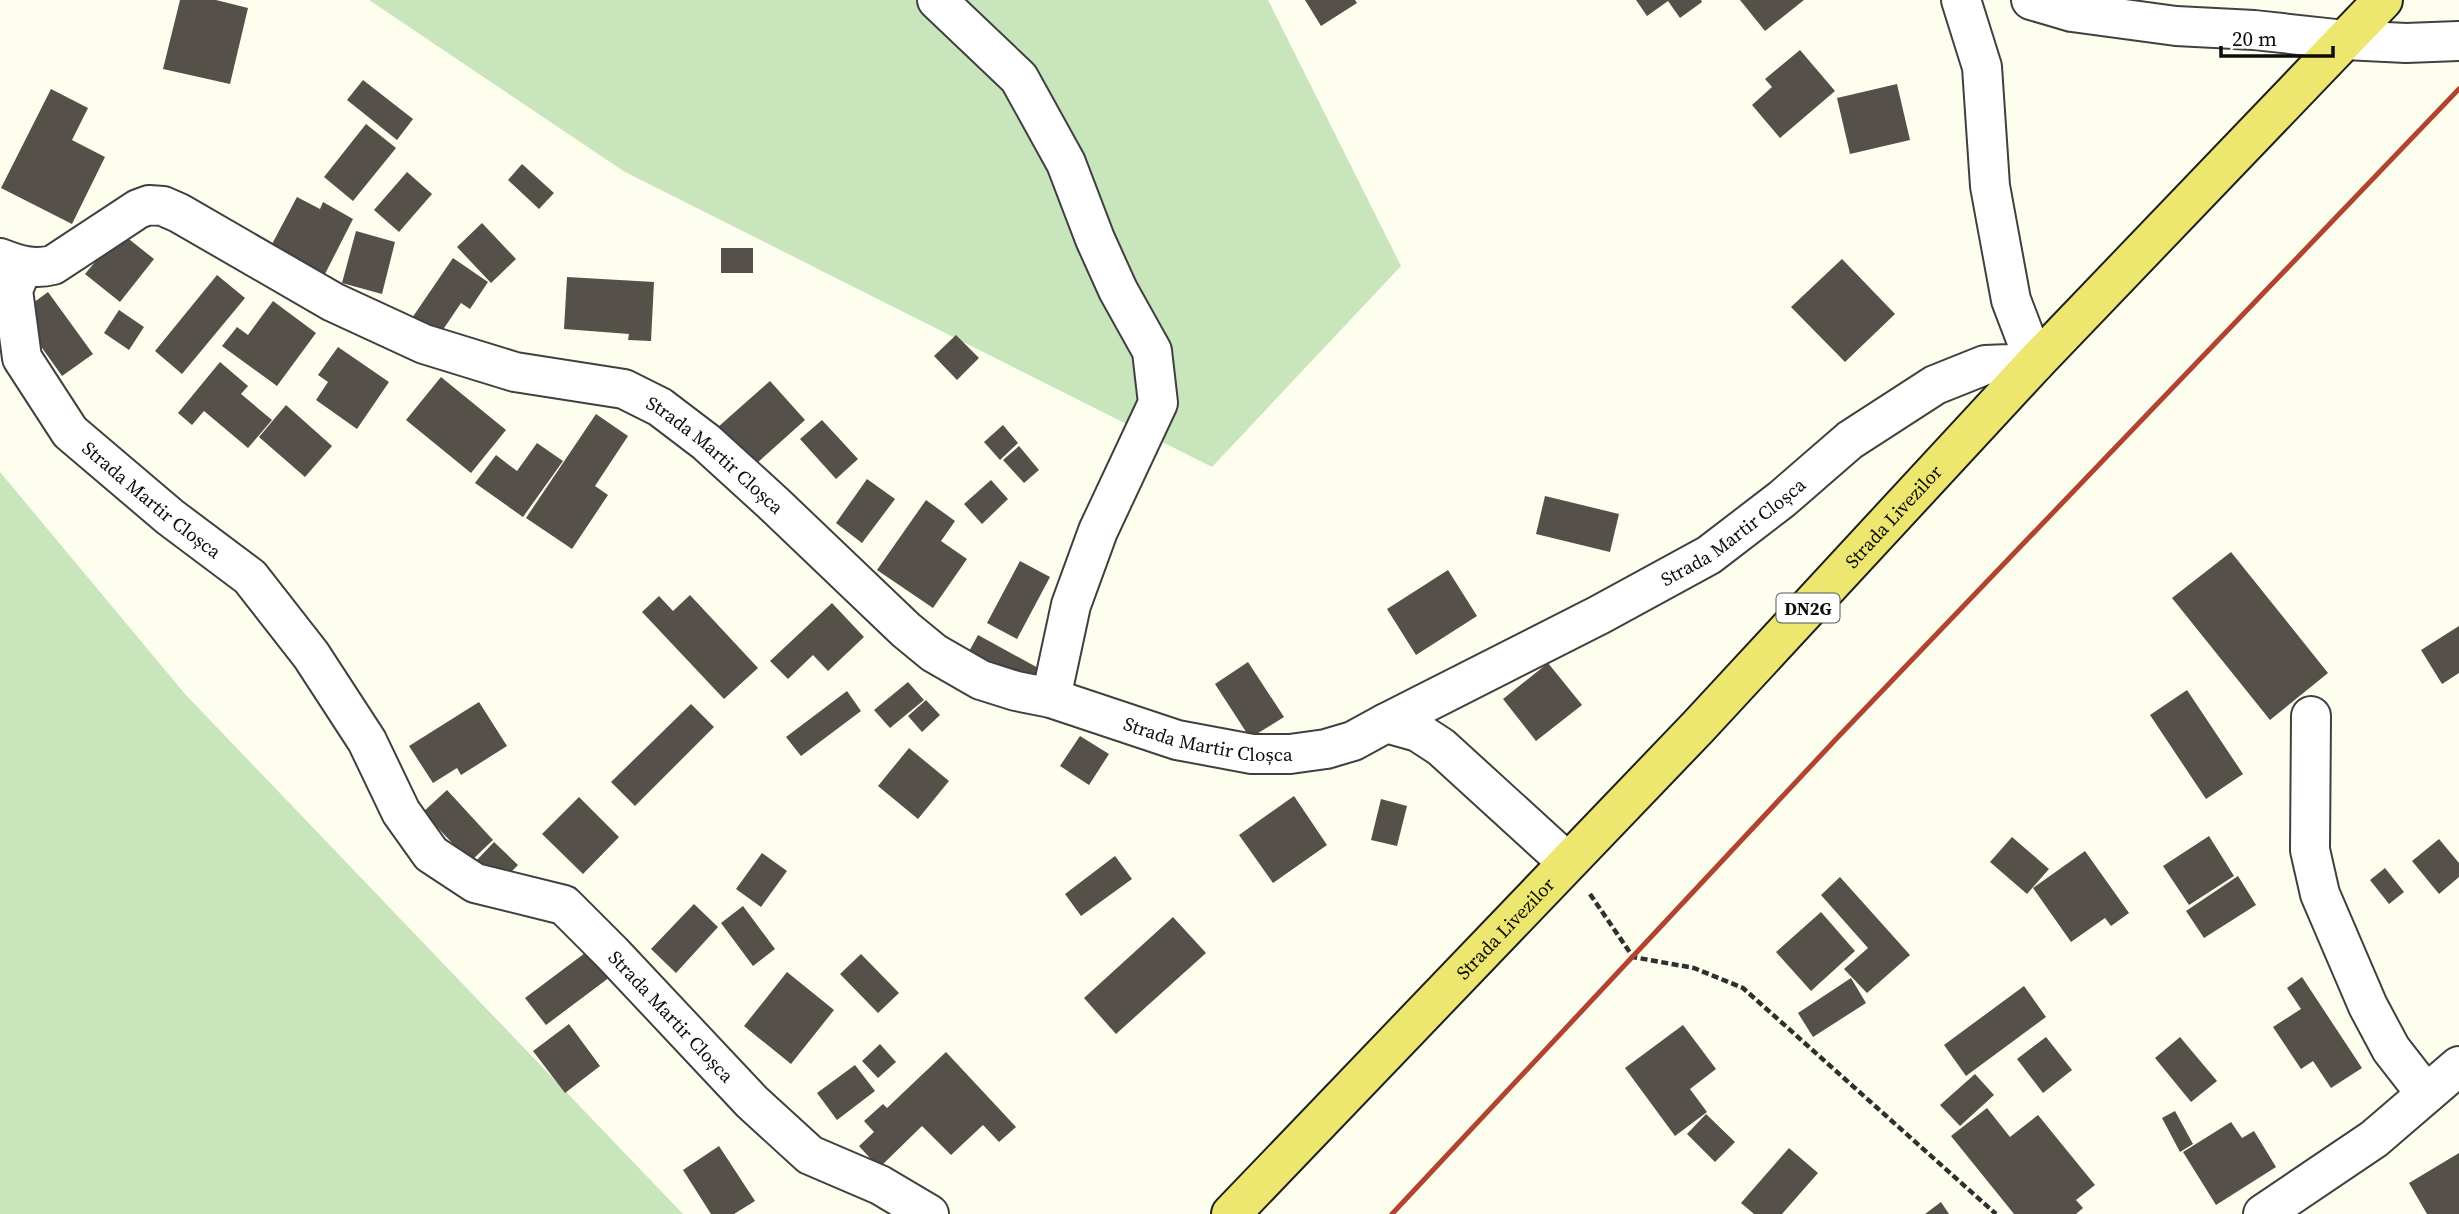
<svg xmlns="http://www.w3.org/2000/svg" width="2459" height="1214" font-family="'Source Serif 4',serif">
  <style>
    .green { fill: #c8e5bb }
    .building { fill: #55504a }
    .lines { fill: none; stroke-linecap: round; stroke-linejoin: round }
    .minor-casing { stroke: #404040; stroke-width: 42 }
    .major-casing { stroke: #1e1e1e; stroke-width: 42 }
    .path { stroke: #2f2f2f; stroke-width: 4.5; stroke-dasharray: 7 3.5; stroke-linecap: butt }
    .minor { stroke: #fff; stroke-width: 38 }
    .major { stroke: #ede76f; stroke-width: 38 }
    .rail { stroke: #b24330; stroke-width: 5 }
    .labels { text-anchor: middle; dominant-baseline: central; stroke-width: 7; stroke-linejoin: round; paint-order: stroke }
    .shield { fill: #fff; stroke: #565656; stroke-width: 2 }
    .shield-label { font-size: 18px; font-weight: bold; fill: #0d0d0d }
    .street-label { font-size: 19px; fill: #0d0d0d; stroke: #fff }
  </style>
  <rect width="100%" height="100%" fill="#fefeee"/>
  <!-- green -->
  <path class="green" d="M369 0H1268L1401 266 1212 467 625 172Z
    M0 472 185 694 683 1214H0Z"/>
  <!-- building -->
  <path class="building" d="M180 0H216L248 8 230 84 163 69Z
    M1305 0H1355L1357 3 1321 26Z
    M1636 0H1701L1702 2 1680 18 1668 1 1647 16Z
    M1740 0H1804L1765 31Z
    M1800 50 1835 91 1780 138 1752 105 1772 87 1765 79Z
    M363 80 413 119 397 140 347 100Z
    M1897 84 1910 140 1850 154 1837 98Z
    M51 89 88 108 72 140 105 157 72 224 1 188Z
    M366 124 396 148 353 201 324 177Z
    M522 164 554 193 539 209 508 180Z
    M407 172 432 194 399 232 374 210Z
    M297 197 320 209 323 202 353 219 325 274 271 246Z
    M482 223 516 259 491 283 457 247Z
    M356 231 395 242 382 294 342 283Z
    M120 232 154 259 120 302 85 274Z
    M721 248H753V273H721Z
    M453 258 488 282 470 309 461 303 438 337 412 318Z
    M1842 259 1895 314 1845 362 1791 307Z
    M217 275 245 298 182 374 155 351Z
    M567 277 654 282 651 341 628 340 629 334 564 329Z
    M48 292 93 354 62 376 18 314Z
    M273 301 316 333 277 386 222 346 237 327 248 335Z
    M119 310 144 327 129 350 104 333Z
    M956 335 979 358 957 380 934 356Z
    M338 347 389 382 357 429 316 400 328 382 318 375Z
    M220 362 248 386 241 394 272 420 248 448 204 411 192 425 178 413Z
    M441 377 506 430 471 473 406 420Z
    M770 381 805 420 756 464 740 446 728 456 709 435Z
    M286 405 332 446 305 477 259 437Z
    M596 414 628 436 595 486 608 495 572 549 526 518Z
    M822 420 858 459 836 479 800 439Z
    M1003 425 1018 443 1000 460 984 442Z
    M537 443 563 461 523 517 475 483 496 455 517 471Z
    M1019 446 1039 470 1024 483 1003 460Z
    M867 479 895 499 862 543 836 523Z
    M991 480 1008 499 982 524 964 504Z
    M1545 496 1619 514 1610 552 1536 534Z
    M926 500 955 521 941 541 967 559 933 608 877 570Z
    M2231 552 2328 673 2270 720 2172 598Z
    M1020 561 1050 577 1017 639 987 623Z
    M1448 570 1477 616 1416 655 1387 609Z
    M690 595 758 668 724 699 642 612 659 596 673 611Z
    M832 603 864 637 828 671 813 655 788 679 770 661Z
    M2459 626V673L2442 684 2421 650Z
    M978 635 1040 669 1027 692 966 657Z
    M1248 662 1284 717 1250 738 1215 684Z
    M1548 663 1582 705 1536 741 1503 699Z
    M908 682 924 700 890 728 874 710Z
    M2187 690 2243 774 2206 799 2150 715Z
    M847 691 861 711 801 756 786 737Z
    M926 700 940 715 922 732 908 716Z
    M479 702 507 746 461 775 457 768 433 783 409 746Z
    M691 704 714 727 635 806 611 782Z
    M1080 736 1109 754 1089 785 1060 766Z
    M909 748 949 781 918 819 878 786Z
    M447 790 493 840 470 862 423 812Z
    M1294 796 1327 845 1273 883 1239 835Z
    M579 797 619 837 583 874 542 834Z
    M1381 799 1407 806 1397 846 1371 840Z
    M2209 836 2234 876 2189 905 2163 866Z
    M2012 837 2049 869 2027 894 1990 862Z
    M2439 839 2459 863V877L2439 894 2412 861Z
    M494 842 518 865 499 884 476 861Z
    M2085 851 2129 913 2111 926 2105 918 2071 942 2033 888Z
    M762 853 787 871 761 907 736 889Z
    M1115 856 1132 879 1081 916 1065 894Z
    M2385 868 2404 892 2389 904 2370 880Z
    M2238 876 2256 905 2204 938 2186 911Z
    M1840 877 1910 955 1867 993 1844 969 1868 948 1821 895Z
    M694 904 718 927 676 973 651 949Z
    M743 906 775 949 753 966 721 923Z
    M1821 912 1855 951 1811 991 1776 952Z
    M1173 917 1206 953 1116 1034 1084 998Z
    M589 950 610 977 546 1025 525 998Z
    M861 954 899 993 878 1013 840 974Z
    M787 972 834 1010 791 1064 744 1026Z
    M2302 977 2362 1068 2331 1088 2313 1061 2301 1069 2273 1027 2301 1009 2287 988Z
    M1851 978 1866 1003 1813 1037 1798 1013Z
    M2024 986 2046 1017 1966 1076 1944 1045Z
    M569 1024 600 1066 565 1093 533 1051Z
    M1683 1025 1716 1069 1690 1089 1707 1112 1675 1136 1625 1068Z
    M2046 1037 2072 1070 2043 1093 2017 1059Z
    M2180 1037 2217 1081 2191 1102 2155 1058Z
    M880 1044 896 1062 878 1078 862 1061Z
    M946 1052 1016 1127 999 1142 983 1125 951 1155 922 1126 879 1168 859 1146 874 1132 864 1121 883 1104 887 1108Z
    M855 1065 875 1091 837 1120 817 1093Z
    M1975 1074 1994 1095 1960 1126 1940 1105Z
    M1987 1108 2010 1137 2038 1115 2095 1185 2076 1200 2083 1208 2076 1214H2014L1951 1136Z
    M2175 1111 2193 1144 2180 1152 2162 1118Z
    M1706 1114 1735 1142 1715 1162 1687 1134Z
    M2231 1122 2242 1138 2254 1131 2276 1167 2216 1205 2183 1152Z
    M719 1146 755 1201 734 1214H711L683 1170Z
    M1789 1148 1818 1173 1782 1214H1754L1741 1203Z
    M2459 1153V1214H2427L2409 1183Z
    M1941 1202 1949 1214H1925Z"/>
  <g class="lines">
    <defs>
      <g id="minor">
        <path d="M937 0 1019 78 1066 163 1095 239 1118 290 1152 351 1158 403 1098 531 1071 605 1051 698"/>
        <path d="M2031 0 2072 12 2176 26 2254 30 2345 40 2406 43 2459 41"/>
        <path id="s1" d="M0 258C18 265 33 270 53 265L138 209 149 205 163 206 179 213 333 302 424 344 515 372 624 389 660 407 706 442 773 503 906 630 934 653 981 680 1016 691 1051 698 1177 740 1252 754H1290L1326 749 1353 741 1386 723 1418 732 1441 747 1567 862"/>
        <path id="s2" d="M23 266 13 290 22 358 70 432 170 517 250 577 311 655 367 741 401 812 431 854 475 883 564 905 612 953 752 1102 810 1155 880 1185 929 1214"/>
        <path d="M2311 716 2310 850 2320 894 2368 1006 2391 1049 2426 1094"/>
        <path id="s3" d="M1386 723 1599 615 1709 555 1782 499 1850 440 1935 385 1985 365 2035 363 2011 300 1990 186 1982 67 1961 0"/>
        <path d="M2263 1214 2374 1139 2459 1066"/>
      </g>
      <g id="major">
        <path id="s4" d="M1231 1214 1698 727 2035 363 2383 0"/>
      </g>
    </defs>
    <!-- minor casing -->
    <use href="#minor" class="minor-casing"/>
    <!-- major casing -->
    <use href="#major" class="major-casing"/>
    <!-- path -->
    <path class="path" d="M1590 894 1633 957 1694 968 1743 988 1996 1214"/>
    <!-- minor -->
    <use href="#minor" class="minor"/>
    <!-- major -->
    <use href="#major" class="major"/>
    <!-- rail -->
    <path class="rail" d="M1392 1214 1838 737 2459 89"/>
  </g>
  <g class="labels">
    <!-- shield labels -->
    <rect class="shield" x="1776.5" y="593.5" width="63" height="29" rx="5"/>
    <g class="shield-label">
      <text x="1808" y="608">DN2G</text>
    </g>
    <!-- street labels -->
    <g class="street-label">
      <text stroke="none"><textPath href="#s1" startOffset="796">Strada Martir Cloșca</textPath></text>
      <text stroke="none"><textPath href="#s2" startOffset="289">Strada Martir Cloșca</textPath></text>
      <text stroke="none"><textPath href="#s4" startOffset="962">Strada Livezilor</textPath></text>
      <text stroke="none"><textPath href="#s3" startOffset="397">Strada Martir Cloșca</textPath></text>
      <text stroke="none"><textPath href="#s1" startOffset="1382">Strada Martir Cloșca</textPath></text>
      <text stroke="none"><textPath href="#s4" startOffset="396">Strada Livezilor</textPath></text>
      <text stroke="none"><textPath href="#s2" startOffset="1045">Strada Martir Cloșca</textPath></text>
    </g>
  </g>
  <!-- scale -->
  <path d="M2221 46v10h112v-10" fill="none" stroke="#0d0d0d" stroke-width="3.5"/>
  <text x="2232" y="46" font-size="21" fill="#0d0d0d" stroke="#ffffff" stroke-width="5" paint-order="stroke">20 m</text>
</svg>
